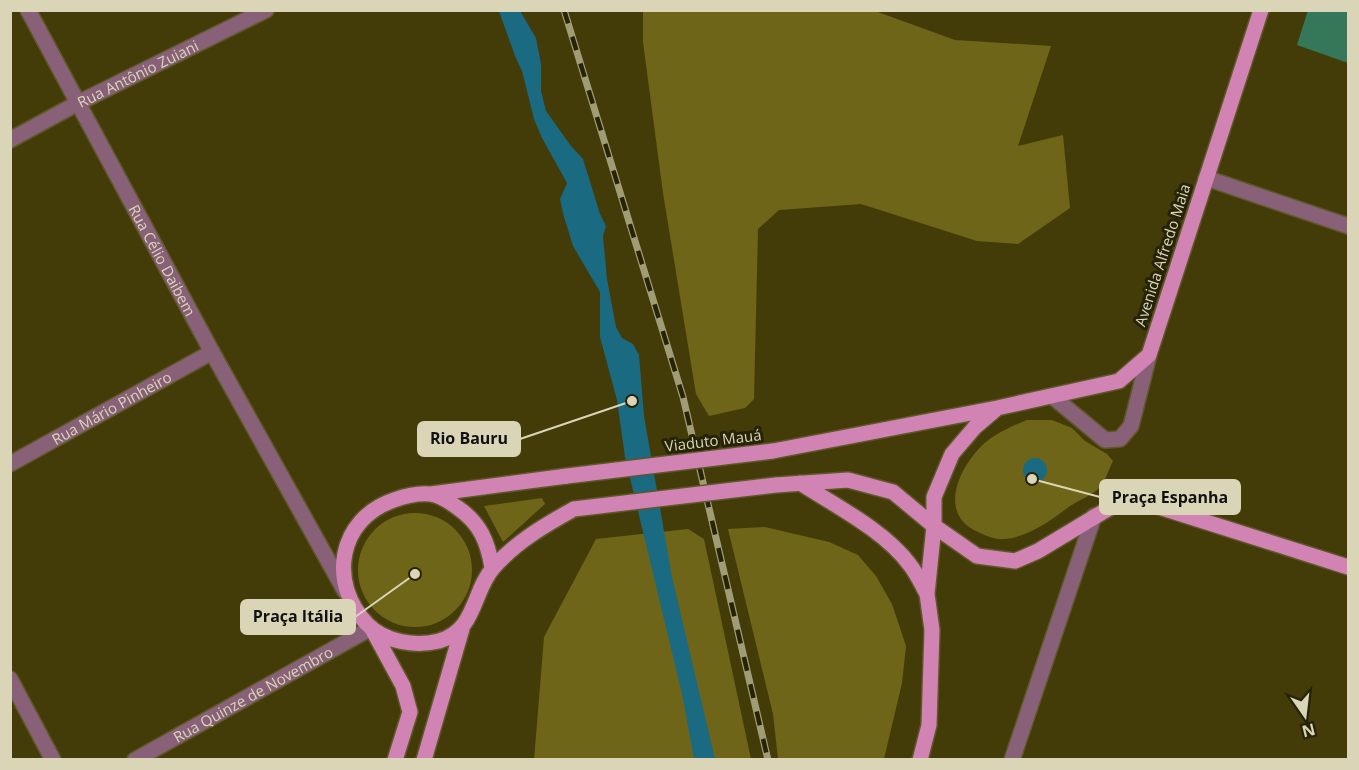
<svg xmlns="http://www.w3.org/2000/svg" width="1359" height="770" font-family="'Open Sans',sans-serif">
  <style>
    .green { fill: #6f6518 }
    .water { fill: #1a6a81 }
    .building { fill: #347759 }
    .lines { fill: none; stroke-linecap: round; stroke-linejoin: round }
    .minor-casing { stroke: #5e5828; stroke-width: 18 }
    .major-casing { stroke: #5e5828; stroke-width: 18 }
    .minor { stroke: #886179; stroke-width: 15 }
    .major { stroke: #d183b4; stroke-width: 15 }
    .rail-casing { stroke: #a19c75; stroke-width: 7 }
    .rail { stroke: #262308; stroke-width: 4.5; stroke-dasharray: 14; stroke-linecap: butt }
    .major-bridge-casing { stroke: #5e5828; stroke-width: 18; stroke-linecap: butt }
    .major-bridge { stroke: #d183b4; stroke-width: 15 }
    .labels { text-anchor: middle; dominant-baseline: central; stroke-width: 6; stroke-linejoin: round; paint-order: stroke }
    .street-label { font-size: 15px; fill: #d9d5b6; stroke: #262308 }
    .leader { fill: none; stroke: #d9d5b6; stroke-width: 2 }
    .callout-dot { fill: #d9d5b6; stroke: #262308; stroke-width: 2 }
    .callout { fill: #d9d5b6; stroke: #d9d5b6; stroke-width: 2 }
    .callout-label { font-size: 16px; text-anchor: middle; font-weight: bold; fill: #111 }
  </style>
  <rect width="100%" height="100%" fill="#433c09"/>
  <!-- green -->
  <path class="green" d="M643 11H875L955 40 1051 46 1018 146 1063 135 1070 208 1018 244 977 241 861 204 779 210 758 229 754 399 745 408 709 416 696 394 663 193 643 42Z
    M1027 420H1052L1072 428 1085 441 1107 454 1113 461C1109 469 1106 479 1101 486 1094 495 1076 501 1066 509 1049 522 1027 537 1005 539 995 540 987 536 978 532 936 514 960 464 986 442 998 432 1013 426 1027 420Z
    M542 498 545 504 503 542 484 506Z
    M358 570a57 57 0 1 1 114 0a57 57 0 1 1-114 0Z
    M765 527 829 542 858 555 876 576 892 604 906 646 902 683 884 759H778L773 714 728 529Z
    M688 529 704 539 751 759 534 760 544 637 596 539Z"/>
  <!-- water -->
  <path class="water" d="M499 11H520L536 38 541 64V91L546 111 571 146 583 159 600 214 606 226 603 236 607 279 616 327 622 338 633 344 639 355 644 416 672 577 715 759H694L682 694 625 457 617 400 600 337V292L573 246 564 217 560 199 567 183 542 138 534 119 522 71 515 56Z
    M1023 470a12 12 0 1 1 24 0a12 12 0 1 1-24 0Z"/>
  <!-- building -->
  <path class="building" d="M1308 10H1348V63L1297 45Z"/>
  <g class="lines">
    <defs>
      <g id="minor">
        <path id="s1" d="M28 10 212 352 345 591"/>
        <path id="s2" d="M10 140 78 103 266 10"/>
        <path d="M1206 178 1348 226"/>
        <path d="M1052 396 1105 440 1120 439 1131 426 1149 355"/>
        <path id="s3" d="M10 464 212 352"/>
        <path d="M10 679 53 760"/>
        <path id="s4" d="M135 760 371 628"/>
        <path d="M1012 760 1094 516"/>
      </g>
      <path id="major" d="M773 451 997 408 1119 381 1149 355 1261 10
        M800 483C836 506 885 531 910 565 917 574 922 585 927 594
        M776 485 848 480 893 492 934 526 977 556 1015 561 1038 551 1116 504 1140 501 1348 567
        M431 494 567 476
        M492 568C488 542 480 523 458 508 450 502 439 495 430 494 418 493 405 496 394 500 338 519 328 583 367 624 385 642 415 647 439 641 477 630 472 591 494 567 516 542 545 525 574 509
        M372 629 403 686 410 712 395 760
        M424 760 462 629
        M920 760 929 725 932 630 927 594 934 526V497L952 454 975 427 995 410"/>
    </defs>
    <!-- minor casing -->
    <use href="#minor" class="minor-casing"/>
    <!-- major casing -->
    <use href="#major" class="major-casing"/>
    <!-- minor -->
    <use href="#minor" class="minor"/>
    <!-- major -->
    <use href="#major" class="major"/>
    <defs>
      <path id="rail" d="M564 10 683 397 768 760"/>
    </defs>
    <!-- rail casing -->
    <use href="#rail" class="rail-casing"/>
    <!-- rail -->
    <use href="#rail" class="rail"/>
    <defs>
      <path id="major-bridge" d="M567 476 773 451
        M574 509 776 485"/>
    </defs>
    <!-- major-bridge casing -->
    <use href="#major-bridge" class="major-bridge-casing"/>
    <!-- major-bridge -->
    <use href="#major-bridge" class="major-bridge"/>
  </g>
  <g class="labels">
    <!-- street labels -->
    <g class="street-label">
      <text stroke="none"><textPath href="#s2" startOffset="144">Rua Antônio Zuiani</textPath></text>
      <text transform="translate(1162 255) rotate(-72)">Avenida Alfredo Maia</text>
      <text stroke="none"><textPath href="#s1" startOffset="284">Rua Célio Daibem</textPath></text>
      <text stroke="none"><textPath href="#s3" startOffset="116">Rua Mário Pinheiro</textPath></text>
      <text transform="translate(713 440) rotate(-7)">Viaduto Mauá</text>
      <text stroke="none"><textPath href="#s4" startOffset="135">Rua Quinze de Novembro</textPath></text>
    </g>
  </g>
  <!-- callouts -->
  <path class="leader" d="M632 401L520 439M1032 479L1100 497M415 574L355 617"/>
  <g class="callout-dot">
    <circle cx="632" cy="401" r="6"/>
    <circle cx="1032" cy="479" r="6"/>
    <circle cx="415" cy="574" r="6"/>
  </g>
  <g class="callout">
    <rect x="418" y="422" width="102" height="34" rx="6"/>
    <rect x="1100" y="480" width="140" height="34" rx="6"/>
    <rect x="241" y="600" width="114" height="34" rx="6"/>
  </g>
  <g class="callout-label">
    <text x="469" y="444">Rio Bauru</text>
    <text x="1170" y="503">Praça Espanha</text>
    <text x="298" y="622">Praça Itália</text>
  </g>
  <!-- border -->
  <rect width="1359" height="770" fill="none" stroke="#d9d5b6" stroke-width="24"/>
  <!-- north arrow -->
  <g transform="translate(1305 716) rotate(166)" stroke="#262308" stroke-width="4.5" paint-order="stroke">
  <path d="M0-4.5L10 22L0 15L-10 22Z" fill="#d9d5b6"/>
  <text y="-9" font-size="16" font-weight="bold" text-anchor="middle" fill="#d9d5b6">N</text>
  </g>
</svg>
